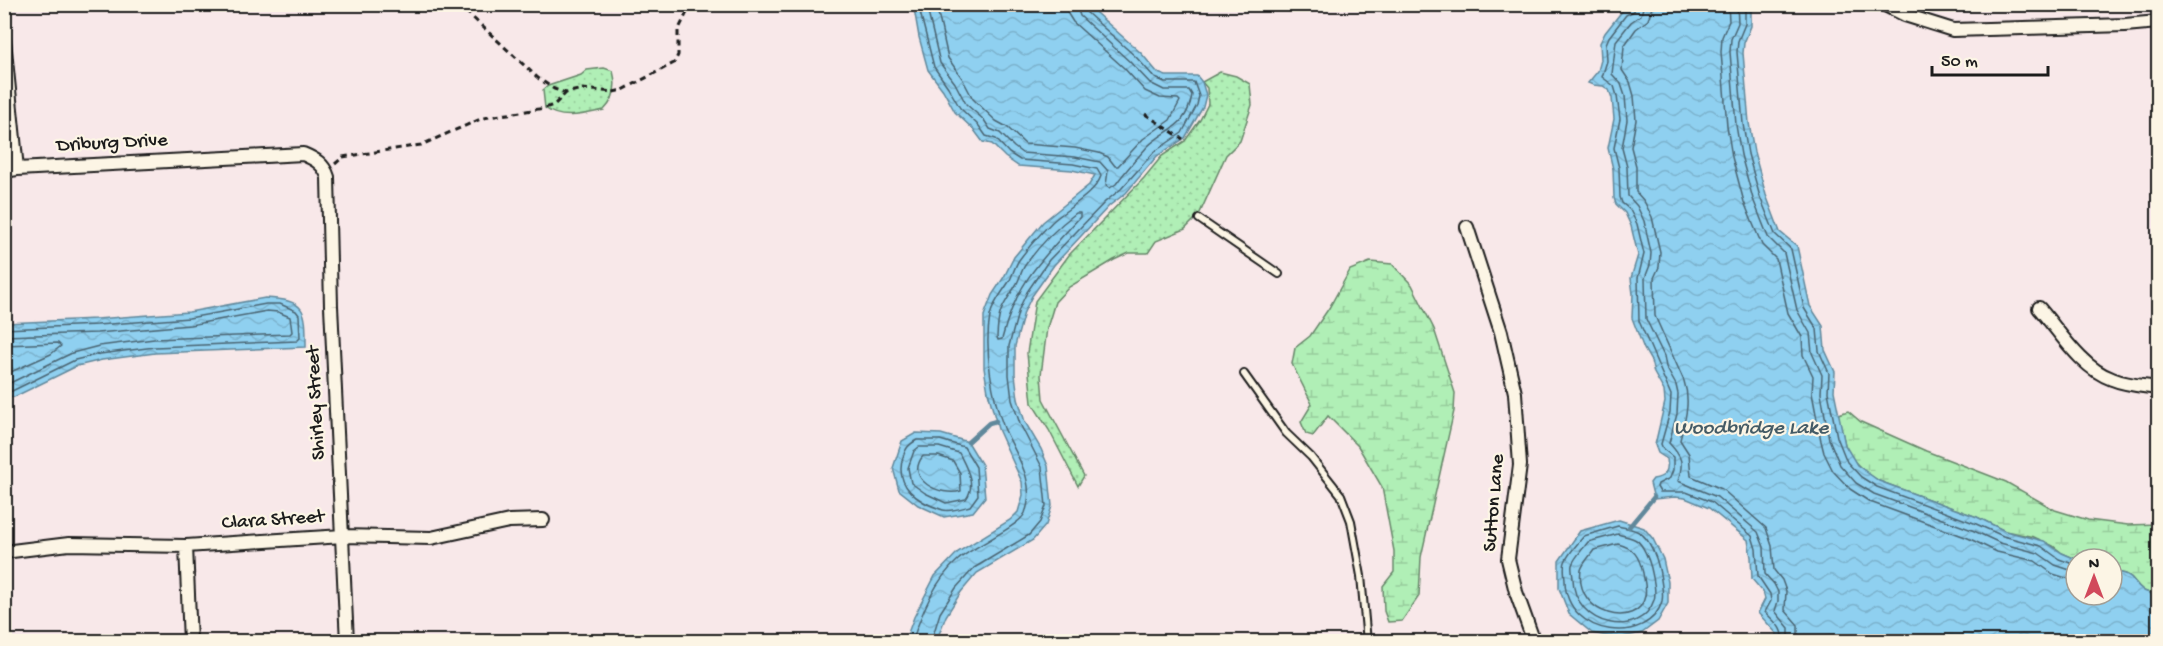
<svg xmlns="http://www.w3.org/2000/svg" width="2163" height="646" font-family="'Gochi Hand',sans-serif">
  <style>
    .green { fill: url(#green-dots); stroke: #668669; stroke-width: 1.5 }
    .wetland { fill: url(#wetland-marsh); stroke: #668669; stroke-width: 1.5 }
    .water { fill: url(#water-waves); stroke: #61889b; stroke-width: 1.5 }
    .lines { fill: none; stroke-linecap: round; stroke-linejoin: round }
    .shore { stroke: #4a6471; stroke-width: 1.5 }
    .stream { stroke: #61889b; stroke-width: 4.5 }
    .lane-casing { stroke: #1c1c1c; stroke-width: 10 }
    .street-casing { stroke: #1c1c1c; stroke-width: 16 }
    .path { stroke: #1c1c1c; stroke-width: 3; stroke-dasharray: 6 4.5; stroke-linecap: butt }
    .lane { stroke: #fcf5e5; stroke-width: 6 }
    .street { stroke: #fcf5e5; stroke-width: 12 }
    .labels { text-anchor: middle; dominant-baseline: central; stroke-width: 4.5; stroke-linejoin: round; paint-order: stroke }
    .street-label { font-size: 20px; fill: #1c1c1c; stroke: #fcf5e5 }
    .water-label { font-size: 21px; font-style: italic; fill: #445b66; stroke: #fcf5e5 }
  </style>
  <defs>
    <pattern id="green-dots" width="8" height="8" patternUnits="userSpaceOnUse" patternTransform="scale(1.5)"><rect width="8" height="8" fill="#b0efb6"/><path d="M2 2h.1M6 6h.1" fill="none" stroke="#97cc9c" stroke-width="1.8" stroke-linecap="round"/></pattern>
    <pattern id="wetland-marsh" width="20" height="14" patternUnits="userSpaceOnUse" patternTransform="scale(1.5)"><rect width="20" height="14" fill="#b0efb6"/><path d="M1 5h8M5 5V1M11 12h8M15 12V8" fill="none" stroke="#97cc9c"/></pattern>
    <pattern id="water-waves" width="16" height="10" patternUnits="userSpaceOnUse" patternTransform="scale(1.5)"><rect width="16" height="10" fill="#8fd0f0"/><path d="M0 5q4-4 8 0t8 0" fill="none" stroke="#7bb2cd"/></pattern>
  </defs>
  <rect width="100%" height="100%" fill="#f8e8e9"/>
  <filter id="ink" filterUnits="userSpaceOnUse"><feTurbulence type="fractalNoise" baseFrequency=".0167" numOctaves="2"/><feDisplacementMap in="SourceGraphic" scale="12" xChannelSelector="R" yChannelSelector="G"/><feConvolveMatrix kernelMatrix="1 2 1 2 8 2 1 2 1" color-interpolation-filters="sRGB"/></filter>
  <g filter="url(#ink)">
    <!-- green -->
    <path class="green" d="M604 68 613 71C617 86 615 99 604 110 585 114 561 121 545 108L543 90 548 86 581 75 587 70Z
      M1220 72 1236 76 1250 84 1252 105 1240 141 1226 155 1199 215 1185 229 1156 241 1148 253H1129L1114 260 1069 287 1055 302 1047 328 1041 375 1043 399 1084 476 1078 486 1049 430 1032 403 1027 353 1035 301 1069 255 1144 178 1162 156 1185 141 1200 120 1208 104 1207 88 1202 82Z"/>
    <!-- wetland -->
    <path class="wetland" d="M1370 262 1392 264 1412 285 1434 329 1455 393 1454 411 1421 557 1419 596 1402 621 1388 622 1384 611 1383 586 1394 572V551L1382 487 1358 446 1328 416 1313 436 1306 434 1301 422 1312 404 1292 364 1295 348 1310 336 1329 308 1350 270Z
      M1848 411 1861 422 1926 451 2006 482 2055 510 2088 520 2128 525 2158 524V595C2154 594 2148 593 2144 591 2129 580 2137 573 2112 572V559H2076L2062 553 2053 546 2034 537 2005 531 1977 517 1879 481 1865 472 1852 459 1845 445 1838 414Z"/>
    <!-- water -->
    <path class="water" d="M911 5H1087L1141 53 1158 73 1166 76H1197L1202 82 1206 95 1203 107 1185 138 1157 156 1126 193 1109 206 1054 265 1032 296 1024 312 1015 346V374L1018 399 1025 422 1041 449 1048 466 1052 506 1046 525 1033 540 977 573 961 592 946 616 936 642 905 641 914 617 935 576 958 552 1010 520 1018 512 1023 495 1022 482 998 429 988 392 984 368V316L992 295 1004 277 1014 257 1043 222 1089 185 1095 175 1072 170 1018 166 1005 157 992 144 983 142 974 130 955 112 943 90 928 70 919 37 915 14Z
      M1637 5H1751V26L1744 43 1743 53 1749 123 1754 152 1766 195 1780 232 1797 246 1810 306 1823 326 1825 350 1835 372 1834 391 1845 445 1857 465 1879 481 1977 517 2005 531 2044 541 2062 553 2076 559V595H2112V572C2136 573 2129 580 2144 591 2148 593 2154 594 2158 595V641H1770L1776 638 1777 634 1758 613 1765 599 1763 592 1752 579 1751 557 1748 540 1709 508 1685 498 1675 497 1654 499 1650 483 1653 479C1665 477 1669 472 1667 459L1658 453 1655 445 1665 402 1664 391 1654 373 1651 361 1644 349 1632 318 1633 294 1631 278 1638 255 1631 226 1625 213 1616 204 1614 198 1613 169 1608 148 1614 119 1612 98 1609 90 1603 86 1593 85 1588 83 1598 71 1601 60 1600 43 1605 33 1623 10Z
      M265 298C307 300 306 310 306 347L155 353 102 360 77 366 14 397 5 398V323L96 319 189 312Z
      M916 433 941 434 968 442 982 465 985 497 973 512 944 517 918 505 899 490 893 468 902 441Z
      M1619 520 1644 528 1653 539 1663 559 1668 582V603L1658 621 1642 633 1617 638 1592 633 1569 614 1559 588V561L1580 531Z"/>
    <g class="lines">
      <!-- shore -->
      <path class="shore" d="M926 4 940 63 955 83 966 104 984 120 990 129 1000 133 1014 147 1022 153 1075 157 1100 162 1108 171 1106 185 1110 188 1116 184C1125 171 1137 158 1147 147 1167 127 1186 130 1192 95L1189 90H1164L1150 83 1130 62 1080 16 1076 4
        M936 4 948 58 962 78 973 99 996 121 1007 127 1025 144 1075 148 1099 153 1108 157 1115 166H1118L1143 139 1170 120 1180 101 1178 99 1160 98 1145 91 1124 68 1073 22 1068 14 1067 4
        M1636 4 1634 11 1626 15 1609 37 1606 44 1607 61 1602 77 1614 86 1617 96 1620 119 1614 148 1619 168 1620 197 1622 203 1630 210 1637 224 1644 254 1638 278 1639 321 1671 395 1670 412 1661 444 1663 449 1673 457V470L1670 478 1658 484 1657 487 1660 492H1686L1712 502 1752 536 1756 549 1758 576 1770 594 1771 601 1765 612C1773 621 1786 629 1781 642
        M1644 4 1641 15 1631 22 1616 41 1612 74 1621 84 1625 96 1627 120 1622 148 1627 167 1628 196 1637 206 1644 221 1651 253 1650 265 1645 278 1646 319 1664 356 1666 367 1676 385 1678 394 1677 414 1669 443C1682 457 1684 462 1678 481L1717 497 1758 532 1764 547 1765 574 1774 584 1778 592V601L1775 611 1789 628V642
        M1653 4 1648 20 1636 29 1624 46 1622 70 1630 82 1634 96 1636 120 1631 147 1636 166V192L1644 201 1652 217 1660 252 1659 267 1654 278 1655 316 1684 381C1691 402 1685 420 1680 440L1689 454 1691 476 1722 489 1766 528 1772 546 1774 570 1782 580 1786 591 1785 610 1798 625V642
        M1728 4 1729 21 1722 37 1721 52 1727 126 1732 157 1744 202 1753 224 1762 245 1776 259 1788 313 1802 337 1803 355 1813 376 1812 393 1821 441 1824 453 1833 471 1850 489 1870 502 1968 538 1997 552 2035 561 2053 574 2076 581
        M1737 4 1738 23 1731 39 1730 52 1736 125 1741 155 1753 199 1768 237 1784 253 1797 310 1810 333 1812 353 1822 375 1821 393 1829 439 1840 465 1856 483 1874 494 1972 530 2000 543 2038 553 2055 565 2076 572
        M1745 4V24L1738 41 1737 52 1743 124 1748 154 1760 197 1775 234 1791 249 1804 308 1817 329 1819 351 1829 373 1828 392 1837 437 1847 462 1861 477 1877 487 1974 523 2003 536 2041 546 2059 559 2076 565
        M1076 213H1080V217C1043 258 1016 282 1002 339L998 340 997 337C998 310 1002 308 1016 285 1020 279 1021 270 1026 264 1040 245 1057 227 1076 213Z
        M4 329 97 325 189 318 266 304H280L296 311 299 315 300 338 297 341 155 347 100 354 75 360 12 391 4 392
        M4 336 97 333 190 325 267 311 278 312 290 317 292 332 290 334 154 339 99 346 72 353 10 383 4 384
        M4 345 58 343 61 346 51 354 4 375
        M917 440H940L964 447 976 467 978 495 970 506C962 508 950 512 943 510 917 502 894 486 903 457 906 448 908 445 917 440Z
        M919 447H939L959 453C966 467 977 485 966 499L946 503 925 493 911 483 908 468 914 451Z
        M923 456H938L953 461 960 473 961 491C941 497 904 480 923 456Z
        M1618 526C1625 528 1635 529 1640 533 1650 539 1657 559 1659 569 1661 579 1664 592 1662 601 1650 646 1566 638 1565 581 1565 575 1563 567 1565 562 1568 554 1578 543 1584 536Z
        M1618 534C1623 536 1631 537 1636 540 1643 544 1649 560 1651 568 1653 578 1657 591 1654 600 1641 640 1574 627 1573 579 1573 575 1571 569 1572 565 1574 558 1583 549 1588 542Z
        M1618 544C1634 548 1639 556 1643 573 1644 580 1647 588 1645 596 1639 630 1574 616 1581 570 1583 563 1590 556 1594 550Z
        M912 642C922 612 935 580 958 560 972 547 1019 527 1025 513 1037 482 1016 455 1004 428 992 397 984 349 990 316 993 302 1003 292 1010 280 1013 274 1015 266 1019 260 1027 249 1043 231 1052 222 1066 209 1095 194 1101 176L1097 169 1073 164 1020 160 1009 153 996 139 986 136 979 126 960 108 948 87 934 67 918 4
        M931 642 940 613 956 588 974 568 1029 535 1040 522 1046 506 1042 467 1020 424 1012 400 1009 375V346L1019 309 1027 292 1049 260 1105 202 1121 189 1154 152 1182 133 1197 105 1199 96 1194 82H1165L1155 78 1136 57 1085 11 1083 4"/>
      <!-- stream -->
      <path class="stream" d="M968 442 989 423 996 421
        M1629 527 1654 497"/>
      <defs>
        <path id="lane" d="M1199 219 1279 274
          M1244 374 1286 433 1311 457 1341 495 1351 521 1361 576 1367 642"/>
        <path id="street" d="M1883 4 1905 15 1953 30 2125 25 2158 22
          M4 40 17 169 303 154C315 159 324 164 328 177L331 306 347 642
          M4 171 17 169
          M1467 227 1501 332 1515 393 1520 465 1508 559 1516 592 1534 642
          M2039 308C2060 332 2081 368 2112 379 2126 385 2144 386 2158 388
          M186 546 190 642
          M4 552 69 544 186 546 343 536 431 538 509 521 543 520"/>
      </defs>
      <!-- lane casing -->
      <use href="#lane" class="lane-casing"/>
      <!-- street casing -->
      <use href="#street" class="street-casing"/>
      <!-- path -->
      <path class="path" d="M458 4 538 78 554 89 566 93 582 89 613 92 623 90 674 63 678 55V31L691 4
        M1145 114 1183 139
        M335 164 343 157 421 145 483 118 545 108 554 105 566 93"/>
      <!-- lane -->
      <use href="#lane" class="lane"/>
      <!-- street -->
      <use href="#street" class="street"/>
    </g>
  </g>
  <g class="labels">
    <!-- street labels -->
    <g class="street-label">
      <text transform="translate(112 144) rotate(-3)">Driburg Drive</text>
      <text transform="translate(317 403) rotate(-93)">Shirley Street</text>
      <text transform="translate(1495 503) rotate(-85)">Sutton Lane</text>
      <text transform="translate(273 521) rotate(-4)">Clara Street</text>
    </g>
    <!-- water labels -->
    <g class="water-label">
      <text x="1751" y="429">Woodbridge Lake</text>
    </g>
  </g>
  <!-- margin -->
  <rect width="2163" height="646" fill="none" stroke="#fcf5e5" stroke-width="24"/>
  <rect x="12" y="12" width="2139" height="622" fill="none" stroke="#1c1c1c" stroke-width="2" filter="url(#ink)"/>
  <!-- north arrow -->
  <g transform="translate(2094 577)"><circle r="28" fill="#fcf5e5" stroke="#a29e95" stroke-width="1.5"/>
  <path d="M0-4.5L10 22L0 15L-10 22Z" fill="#d1495b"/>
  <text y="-9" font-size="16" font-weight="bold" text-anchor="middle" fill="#1c1c1c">N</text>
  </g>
  <!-- scale -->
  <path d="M1932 66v9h116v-9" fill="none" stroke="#1c1c1c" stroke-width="3"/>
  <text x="1941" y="66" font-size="18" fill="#1c1c1c" stroke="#fcf5e5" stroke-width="4.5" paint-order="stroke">50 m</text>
</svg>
